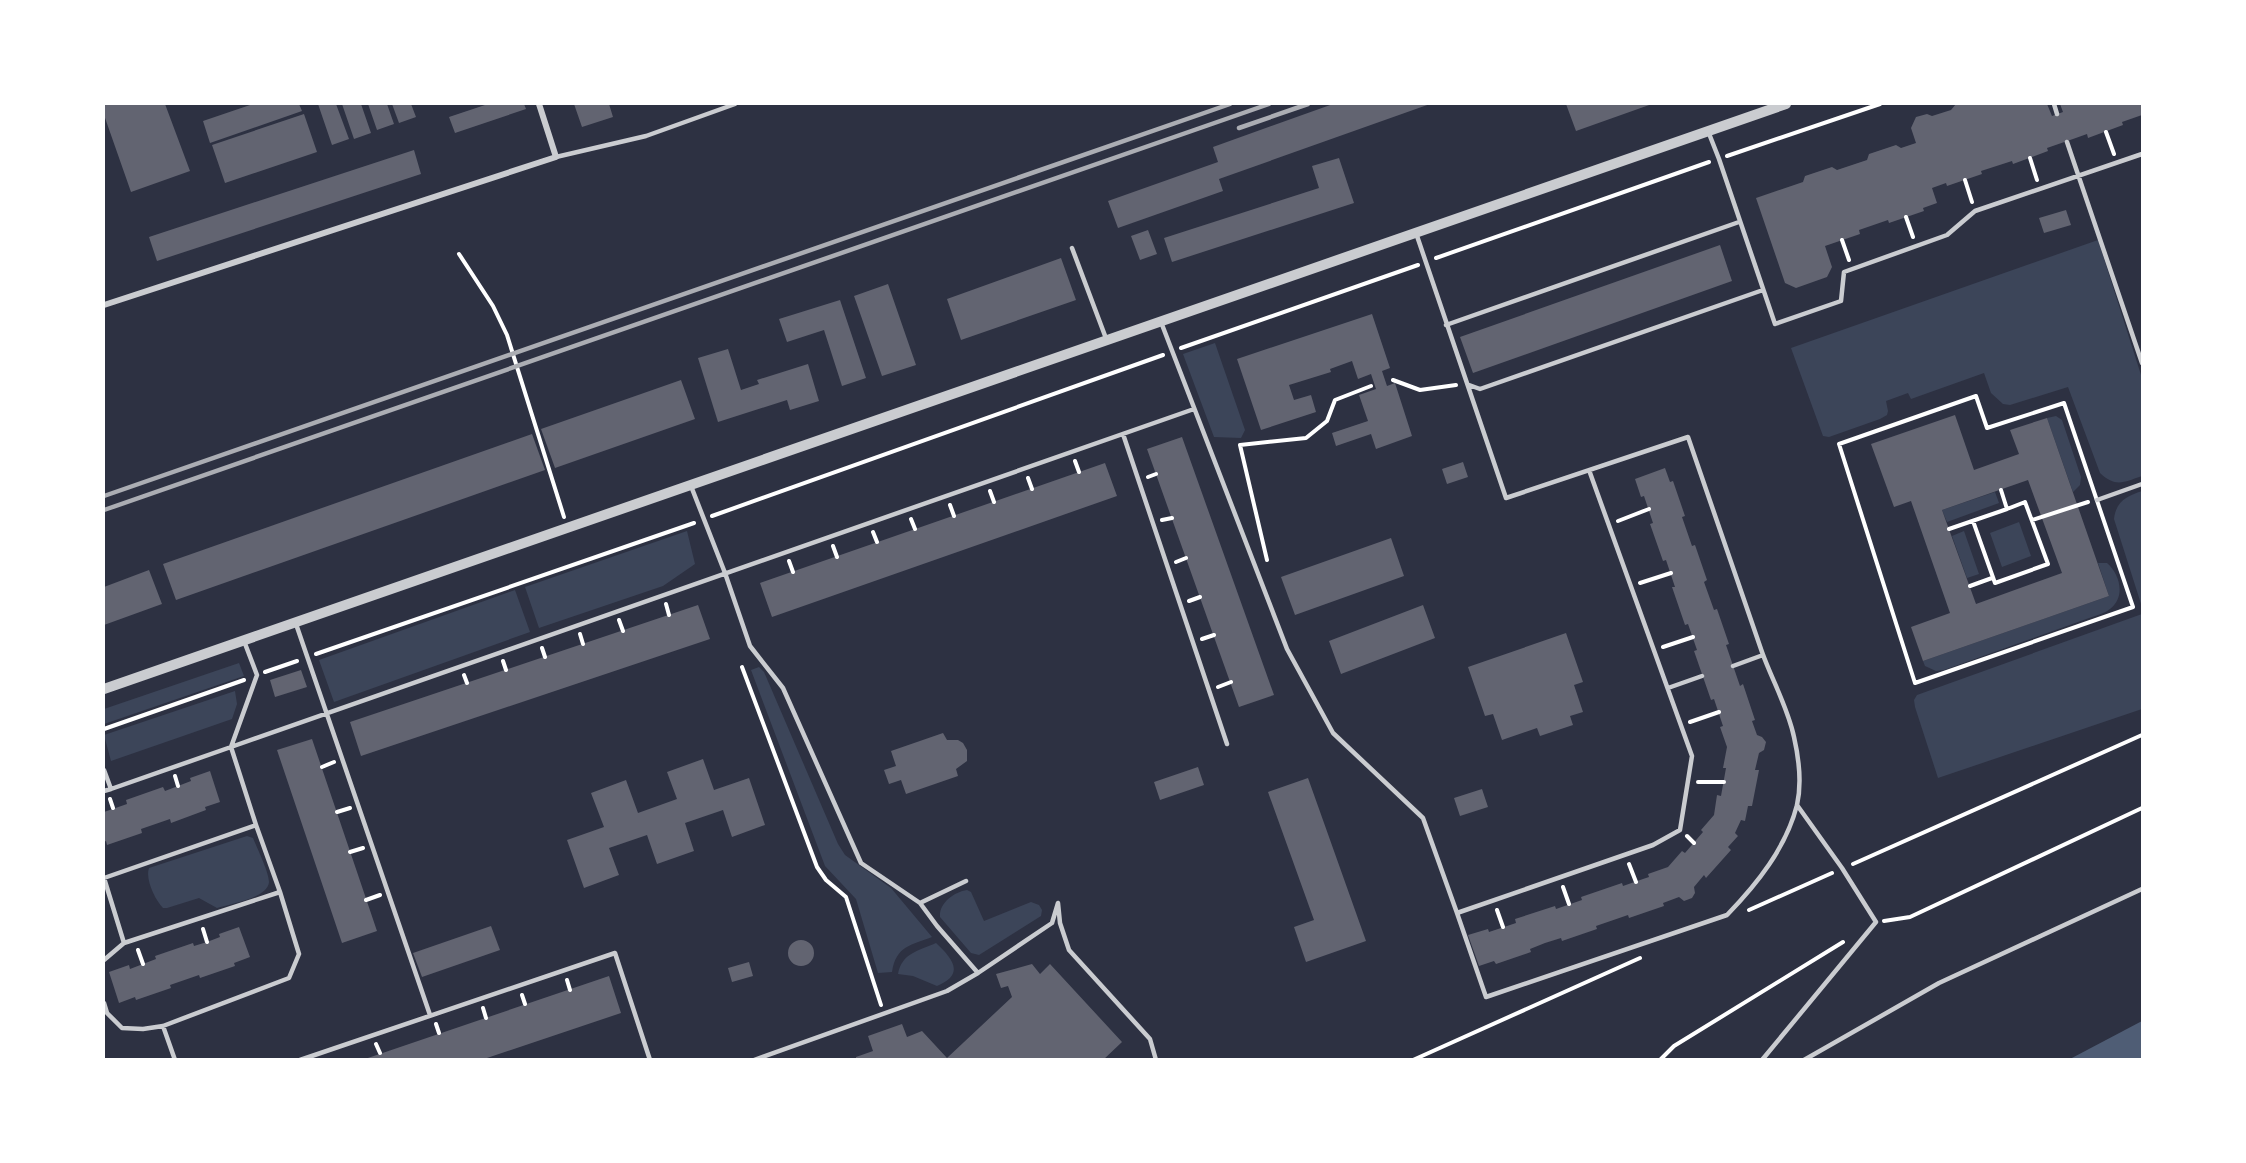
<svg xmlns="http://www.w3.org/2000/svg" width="2246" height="1163" font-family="Arial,sans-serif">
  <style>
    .green { fill: #3c4559 }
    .water { fill: #4f5d75 }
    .building { fill: #626471; fill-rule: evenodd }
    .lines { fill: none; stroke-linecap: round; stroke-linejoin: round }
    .path { stroke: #fff; stroke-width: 4 }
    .service { stroke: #caccd0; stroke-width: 4.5 }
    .minor { stroke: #caccd0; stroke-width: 6 }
    .tertiary { stroke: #caccd0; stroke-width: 10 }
    .rail { stroke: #abadb3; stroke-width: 4.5 }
  </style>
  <rect width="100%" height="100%" fill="#2d3142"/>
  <!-- green -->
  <path class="green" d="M2098 240 2142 378V476C2124 482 2116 488 2100 473L2068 387 2010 405 2003 404 1991 393 1984 373 1911 399 1908 393 1886 401 1888 411 1887 415 1880 419 1829 437 1823 436 1791 348Z
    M1215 343 1245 430 1241 438 1214 437 1183 354Z
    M2056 416 2062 420 2081 477 2080 485 2073 492 2047 418Z
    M2142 491V607L2114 519C2116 501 2127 496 2142 491Z
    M1995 492 1999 503 1947 522 1942 510Z
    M2019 522 2031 556 2002 567 1990 533Z
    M687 531 695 564 663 586 539 628 525 587Z
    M1964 531 1979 574 1967 578 1952 536Z
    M2098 563H2107C2120 574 2126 597 2110 609 2105 613 2098 615 2092 617L1944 670 1936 671 1925 666 1923 661 2109 596Z
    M515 590 530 632 334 702 319 660Z
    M2142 610V709L1938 778 1915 707 1914 700 1917 695 2142 614Z
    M239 663 244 676 104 724V709Z
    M759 667 764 672 838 844 845 855 891 888 932 937C911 945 896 946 892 972L878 973 856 899 825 866 751 670Z
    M235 691 237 704 232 719 111 761 104 735Z
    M247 836 253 838C257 848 269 872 269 882 268 898 230 904 217 908L199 898 167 908H163C155 900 145 879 149 868Z
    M967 890 971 892 984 921 1031 902 1039 905 1042 910 1041 916 979 955 971 953 940 917C939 903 954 892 967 890Z
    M936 943C952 958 966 974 937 986L913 976 898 974C902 953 918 951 936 943Z"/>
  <!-- water -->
  <path class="water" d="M2142 1021V1059H2070Z"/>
  <!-- building -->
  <path class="building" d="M104 104H165L190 171 131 192 104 115Z
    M253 104H299L302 111 210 143 203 121Z
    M318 104H336L349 139 332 145Z
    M342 104H361L371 133 354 139Z
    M368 104H387L394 124 377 130Z
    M392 104H411L416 117 399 123Z
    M488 104H524L526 109 455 133 449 117Z
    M574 104H609L613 117 582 127Z
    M1333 104H1430L1219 179 1223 191 1118 228 1108 201 1218 162 1213 147Z
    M1566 104H1652L1576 131Z
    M1956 104H2047L2052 116 2063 112 2060 104H2142V115L2122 122 2123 125 2088 138 2087 134 2073 139 2047 148 2048 151 2013 164 2012 161 1981 171 1982 174 1947 186 1946 183 1932 188 1937 203 1923 208 1924 211 1889 223 1888 220 1859 230 1860 234 1825 246 1832 267 1827 277 1796 288 1785 283 1756 198 1803 182 1805 176 1832 167 1837 170 1867 160 1869 154 1896 145 1901 148 1916 143 1911 128 1916 117 1927 114 1932 116 1951 110Z
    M304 114 317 152 225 183 212 145Z
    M414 150 421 174 157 261 149 237Z
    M1339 158 1354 203 1172 262 1164 238 1319 188 1312 166Z
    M2066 210 2071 225 2044 233 2039 218Z
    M1148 230 1157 254 1140 260 1131 236Z
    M1720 245 1732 281 1473 373 1460 337Z
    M1061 258 1076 300 961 340 947 299Z
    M888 284 916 365 882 376 854 296Z
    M840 300 866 378 842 386 824 330 787 342 779 319Z
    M1372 314 1390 368 1382 371 1387 386 1395 383 1412 436 1376 449 1371 434 1336 446 1332 433 1368 421 1359 395 1376 389 1371 374 1358 379 1352 361 1330 369 1331 372 1289 385 1294 400 1311 395 1316 412 1261 430 1237 359Z
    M728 349 741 390 759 384 757 380 808 364 819 401 790 410 787 400 718 422 698 358Z
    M681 380 695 419 555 468 541 429Z
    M1955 415 1974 470 2019 454 2010 430 2047 418 2109 596 1923 661 1911 627 1950 613 1911 501 1894 507 1871 444ZM2028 480 2062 573 1976 604 1942 510Z
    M532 434 545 470 176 600 163 564Z
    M1182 437 1274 695 1239 707 1147 449Z
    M1463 462 1468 477 1447 484 1442 469Z
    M1105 463 1117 496 772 617 760 583Z
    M1665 468 1670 482 1673 481 1685 516 1682 517 1692 546 1695 545 1707 580 1704 582 1714 610 1717 609 1729 644 1726 645 1740 686 1743 684 1755 720 1752 721 1757 735 1762 737 1766 742 1764 750 1759 753 1755 770H1759L1752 806H1748L1745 821 1741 820 1735 833 1738 836 1728 847 1731 850 1706 878 1704 875 1694 887 1695 893 1692 898 1684 901 1679 897 1663 903 1664 906 1629 918 1628 915 1596 926 1597 929 1562 941 1561 938 1545 943 1530 949 1531 952 1496 964 1494 961 1479 966 1468 935 1488 929 1489 932 1516 923 1515 919 1555 906 1556 909 1582 900 1581 897 1622 883 1623 886 1643 879 1649 877 1648 874 1668 867 1682 851 1685 853 1703 832 1701 830 1714 815 1717 795 1721 796 1726 768H1723L1727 747 1720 727 1723 726 1714 699 1711 700 1694 651 1697 650 1688 624 1685 625 1672 587H1675L1666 560 1663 561 1650 524 1653 523 1644 496 1641 497 1635 479Z
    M1391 538 1404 576 1295 615 1281 577Z
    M149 570 162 604 104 625V587Z
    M698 605 710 639 361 756 350 722Z
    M1423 605 1435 638 1341 674 1329 641Z
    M1566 633 1583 682 1574 685 1583 712 1570 716 1573 725 1540 736 1537 728 1502 740 1493 714 1485 716 1468 667Z
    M301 670 307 687 275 697 270 680Z
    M943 733 947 740H958L963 743 967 750V761L956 769 958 776 906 794 901 780 889 784 884 770 896 766 891 751Z
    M312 739 377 931 342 943 277 750Z
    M703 759 714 790 749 778 765 825 732 837 723 810 685 823 694 851 657 864 647 835 609 848 619 875 584 888 567 840 604 827 591 793 626 780 638 813 677 799 667 772Z
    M1198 767 1204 785 1160 800 1154 782Z
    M210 771 220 802 205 807 206 810 171 823 170 819 141 829 142 833 107 845 106 841 104 842V812L127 804 126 800 163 787 165 791 191 781 190 778Z
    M1308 778 1366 941 1306 962 1294 927 1314 920 1268 792Z
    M1482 789 1488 807 1460 816 1454 798Z
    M491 926 500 950 422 977 413 953Z
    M239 927 250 957 234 963 235 966 200 978 199 975 170 985 171 988 136 1000 135 997 119 1003 109 972 129 965 130 969 156 959 155 956 193 943 194 946 207 942 220 937 219 934Z
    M788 953a13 13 0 1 1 26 0a13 13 0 1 1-26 0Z
    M749 962 753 976 732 982 728 968Z
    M1032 964 1040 974 1050 964 1122 1042 1103 1060H856V1057L873 1051 868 1036 902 1024 907 1037 922 1031 947 1058 1012 997 1008 986 1001 988 996 974Z
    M609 976 621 1013 481 1060H362Z"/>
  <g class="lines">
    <!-- path -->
    <path class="path" d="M2106 132 2114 154
      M1727 156 1880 104
      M2030 158 2037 180
      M1965 180 1972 202
      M1906 217 1913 237
      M1842 240 1849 260
      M459 254 493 306 507 335 564 517
      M1436 258 1709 162
      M1181 348 1418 265
      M1393 380 1420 390 1456 385
      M1976 396 1987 428 2064 403 2133 607 1915 683 1839 444Z
      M1075 461 1079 472
      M1148 477 1156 474
      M1028 478 1032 489
      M990 491 994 502
      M950 505 954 516
      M712 516 1163 355
      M911 519 915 529
      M1162 520 1172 518
      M2032 520 2088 502
      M1618 521 1649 509
      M1973 521 1995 583 2048 564 2025 502 2007 509
      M1949 529 2007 509 2001 490
      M873 532 877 542
      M833 546 837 557
      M1267 560 1240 445 1306 438 1327 421 1335 400 1371 386
      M789 561 793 572
      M1176 562 1186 558
      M1640 583 1671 573
      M1970 586 1992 578
      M1189 601 1200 597
      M666 604 669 615
      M619 620 623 631
      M580 634 583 644
      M1202 639 1214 635
      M1663 647 1693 637
      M542 648 545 657
      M316 654 694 523
      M503 661 506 670
      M742 667 817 867 826 880 846 897 881 1005
      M265 672 297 661
      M464 675 467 683
      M1218 687 1231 682
      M1690 722 1719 712
      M104 729 244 680
      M322 767 334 762
      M175 776 178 786
      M1698 782H1724
      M110 799 113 808
      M337 812 350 808
      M1687 836 1694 843
      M350 852 363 848
      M1629 864 1636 882
      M1853 864 2142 735
      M1563 887 1569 904
      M366 900 380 895
      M1497 910 1503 927
      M1749 910 1832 873
      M1884 921 1910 917 2142 808
      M203 929 207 942
      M138 950 143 964
      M567 980 570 990
      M522 995 525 1004
      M483 1008 486 1018
      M436 1024 439 1033
      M376 1044 380 1053
      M1413 1060 1640 958
      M1660 1060 1674 1046 1843 942"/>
    <!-- service -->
    <path class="service" d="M2054 104 2057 114
      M1708 131 1719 159 1775 324 1841 301 1844 272 1947 235 1975 211 2142 154
      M2067 142 2142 363
      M556 157 646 136 735 104
      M1416 233 1506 498 1688 437C1713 508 1737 580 1762 652 1772 680 1788 708 1794 737 1799 759 1802 783 1797 805 1786 848 1757 884 1727 915L1486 997 1457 913 1653 845 1680 830 1692 756 1589 470
      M1072 248 1107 341
      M1161 322 1287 649 1333 733 1423 818 1457 913
      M1446 325 1739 222
      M1469 385 1480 389 1763 290
      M1123 434 1227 744
      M691 486 725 573 750 646 783 688 861 863 920 903 966 881
      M2097 500 2142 484
      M296 624 430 1015
      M1733 666 1763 655
      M1668 688 1702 676
      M104 770 111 789 104 791
      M111 789 231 747 257 675 244 641
      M256 825 231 747 1194 409
      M104 878 256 825 280 892
      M104 878 124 943
      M920 903 937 926 978 973
      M104 960 124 943 280 892 299 954 289 978 163 1026 143 1029 122 1028 107 1013 104 1003
      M163 1026 175 1060
      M300 1060 615 953 650 1060
      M754 1060 947 991 978 973 1052 923 1058 903 1060 923 1069 950 1150 1039 1156 1060
      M1762 1060 1876 922 1842 868 1797 805
      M1804 1060 1939 983 2142 889"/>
    <!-- minor -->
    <path class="minor" d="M104 305 556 157 539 104"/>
    <!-- tertiary -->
    <path class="tertiary" d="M104 689 1786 104"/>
    <!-- rail -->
    <path class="rail" d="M1239 128 1308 104
      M104 496 1230 104
      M104 510 1269 104"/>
  </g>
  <!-- border -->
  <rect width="2246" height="1163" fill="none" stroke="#ffffff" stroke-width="210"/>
</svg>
